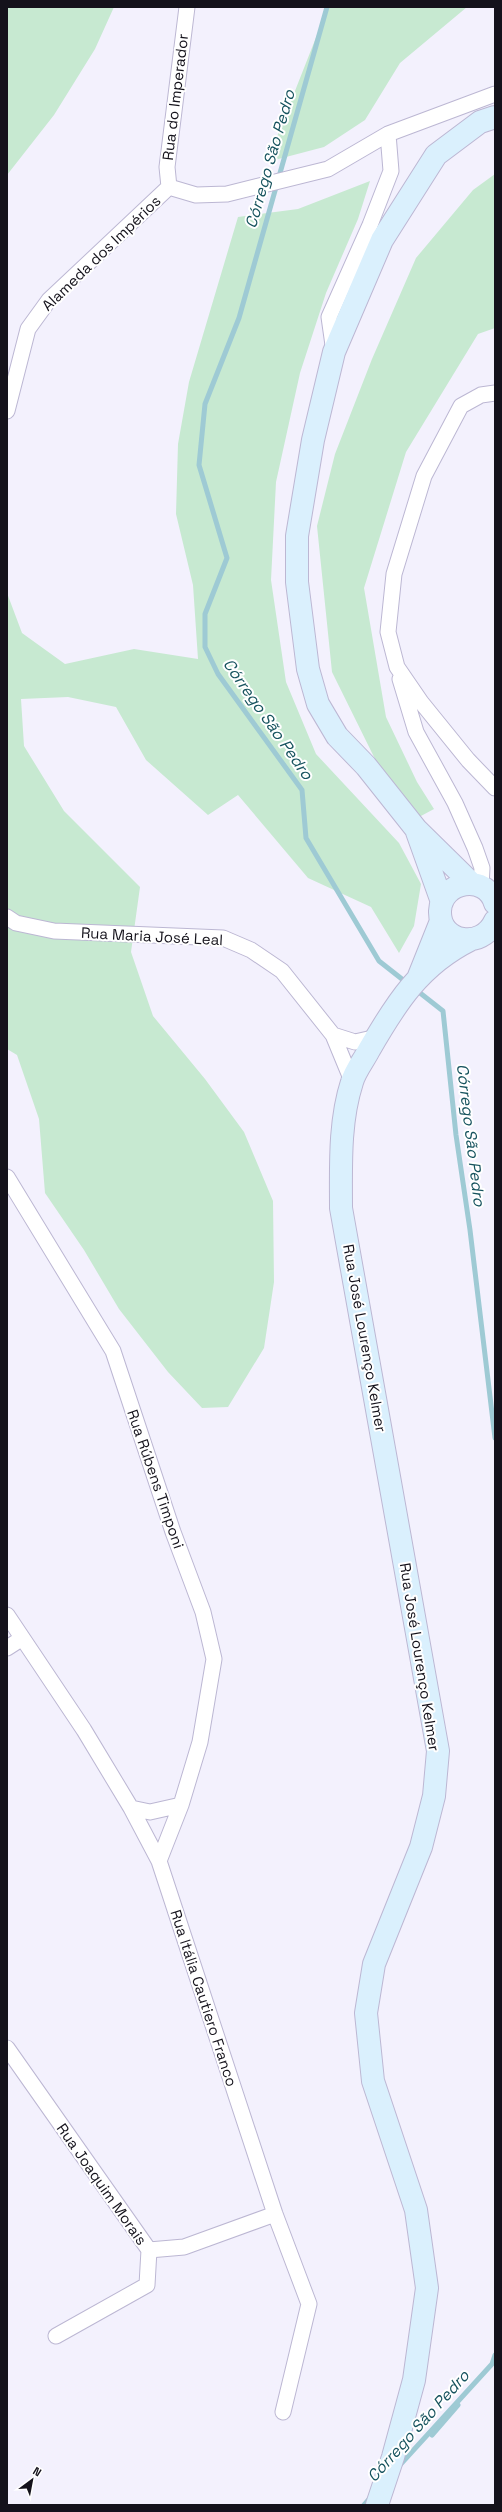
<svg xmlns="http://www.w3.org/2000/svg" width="502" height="2512" font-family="'Space Grotesk',sans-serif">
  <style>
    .green { fill: #c7e9d1 }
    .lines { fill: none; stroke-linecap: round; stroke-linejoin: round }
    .stream { stroke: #9ecad4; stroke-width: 5 }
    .street-casing { stroke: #bcb7d3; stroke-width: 17 }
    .secondary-casing { stroke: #bcb7d3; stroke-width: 24 }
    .street { stroke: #fff; stroke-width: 15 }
    .secondary { stroke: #daf0fd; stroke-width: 22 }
    .labels { text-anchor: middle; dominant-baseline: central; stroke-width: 4; stroke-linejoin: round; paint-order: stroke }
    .street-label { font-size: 15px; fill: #14121b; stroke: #fff }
    .water-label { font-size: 16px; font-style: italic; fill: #16535e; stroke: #fff }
  </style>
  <rect width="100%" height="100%" fill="#f3f1fd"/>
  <!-- green -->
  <path class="green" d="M7 7H114L95 49 54 115 7 175Z
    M328 7H467L400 63 365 120 324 147 267 162Z
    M495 174V328L478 334 406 452 364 588 386 717 417 782 434 809 419 817 375 759 332 672 317 526 335 454 372 359 416 258 473 190Z
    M370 181 358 219 326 293 300 373 276 482 271 580 286 682 316 754 399 843 421 884 414 926 399 953 371 907 308 878 238 795 208 815 146 760 116 707 68 697 21 699 24 746 64 811 140 887 131 952 153 1016 205 1079 244 1132 273 1201 274 1282 264 1348 228 1407 202 1408 168 1372 119 1309 84 1250 45 1193 39 1119 17 1055 7 1049V593L22 633 65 664 134 649 198 659 193 585 176 514 178 444 189 382 238 217 298 209Z"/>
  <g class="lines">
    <!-- stream -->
    <path class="stream" d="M327 7 239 318 205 404 199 465 227 558 205 614V647L218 674 302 790 306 838 379 961 407 983
      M415 989 443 1011 456 1135 470 1230 495 1438
      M432 2435 458 2405
      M399 2466 492 2364 495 2355
      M364 2505 371 2497"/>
    <defs>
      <path id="street" d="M169 187 196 195 227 194 328 169 388 134 495 94
        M169 187 167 167 187 7
        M334 352 329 317 370 225 391 171 388 134
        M495 393 481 395 461 406 424 476 394 574 388 632 397 667 421 702 468 760 495 788
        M7 411 28 329 49 300 169 187
        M400 679 416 732 455 803 475 848 482 868 481 886
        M7 917 16 923 54 931 223 938 251 950 282 971 333 1035 352 1081
        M333 1035 355 1042 377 1037
        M7 1177 113 1351 173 1532 203 1612 214 1659 200 1742 181 1805 159 1861
        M7 1615 84 1730 131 1808 159 1861 275 2214 309 2304 283 2412
        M7 1648 21 1639
        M131 1808 150 1812 181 1805
        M7 2048 149 2250 184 2247 275 2214
        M56 2336 147 2285 149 2250"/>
      <path id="secondary" d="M417 832 442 902
        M472 884 416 829 366 766 337 736 318 704 308 669 297 582V536L313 440 334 352 382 240 436 155 480 122 495 117
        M495 903C486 873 441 881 440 911 439 943 482 950 495 921
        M419 976 441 921
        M377 2505 393 2457 414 2380 427 2288 416 2210 373 2081 366 2013 374 1964 421 1847 434 1796 438 1751 341 1208C341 1167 339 1122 352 1082 355 1071 364 1060 369 1050 396 1003 420 965 470 940"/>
    </defs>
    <!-- street casing -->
    <use href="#street" class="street-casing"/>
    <!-- secondary casing -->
    <use href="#secondary" class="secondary-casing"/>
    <!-- street -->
    <use href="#street" class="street"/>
    <!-- secondary -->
    <use href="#secondary" class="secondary"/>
  </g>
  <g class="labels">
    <!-- street labels -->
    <g class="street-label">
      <text transform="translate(175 97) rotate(-83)">Rua do Imperador</text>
      <text transform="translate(101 253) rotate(-44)">Alameda dos Impérios</text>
      <text transform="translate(152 936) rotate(3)">Rua Maria José Leal</text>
      <text transform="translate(365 1338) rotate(80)">Rua José Lourenço Kelmer</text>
      <text transform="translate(156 1479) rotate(71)">Rua Rúbens Timponi</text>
      <text transform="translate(420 1657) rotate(81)">Rua José Lourenço Kelmer</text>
      <text transform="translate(204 1998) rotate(72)">Rua Itália Cautiero Franco</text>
      <text transform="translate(102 2184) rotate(55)">Rua Joaquim Morais</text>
    </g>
    <!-- water labels -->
    <g class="water-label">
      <text transform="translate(270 159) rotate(-74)">Córrego São Pedro</text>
      <text transform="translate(268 719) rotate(55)">Córrego São Pedro</text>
      <text transform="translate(471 1135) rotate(83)">Córrego São Pedro</text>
      <text transform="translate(418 2426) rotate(-48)">Córrego São Pedro</text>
    </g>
  </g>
  <!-- border -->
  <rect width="502" height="2512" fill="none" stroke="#14121b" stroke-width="16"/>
  <!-- north arrow -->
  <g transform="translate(32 2480) rotate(32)" stroke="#ffffff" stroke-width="3" paint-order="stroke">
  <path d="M0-3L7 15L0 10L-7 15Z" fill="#14121b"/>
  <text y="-6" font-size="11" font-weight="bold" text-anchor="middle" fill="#14121b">N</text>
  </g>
</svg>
